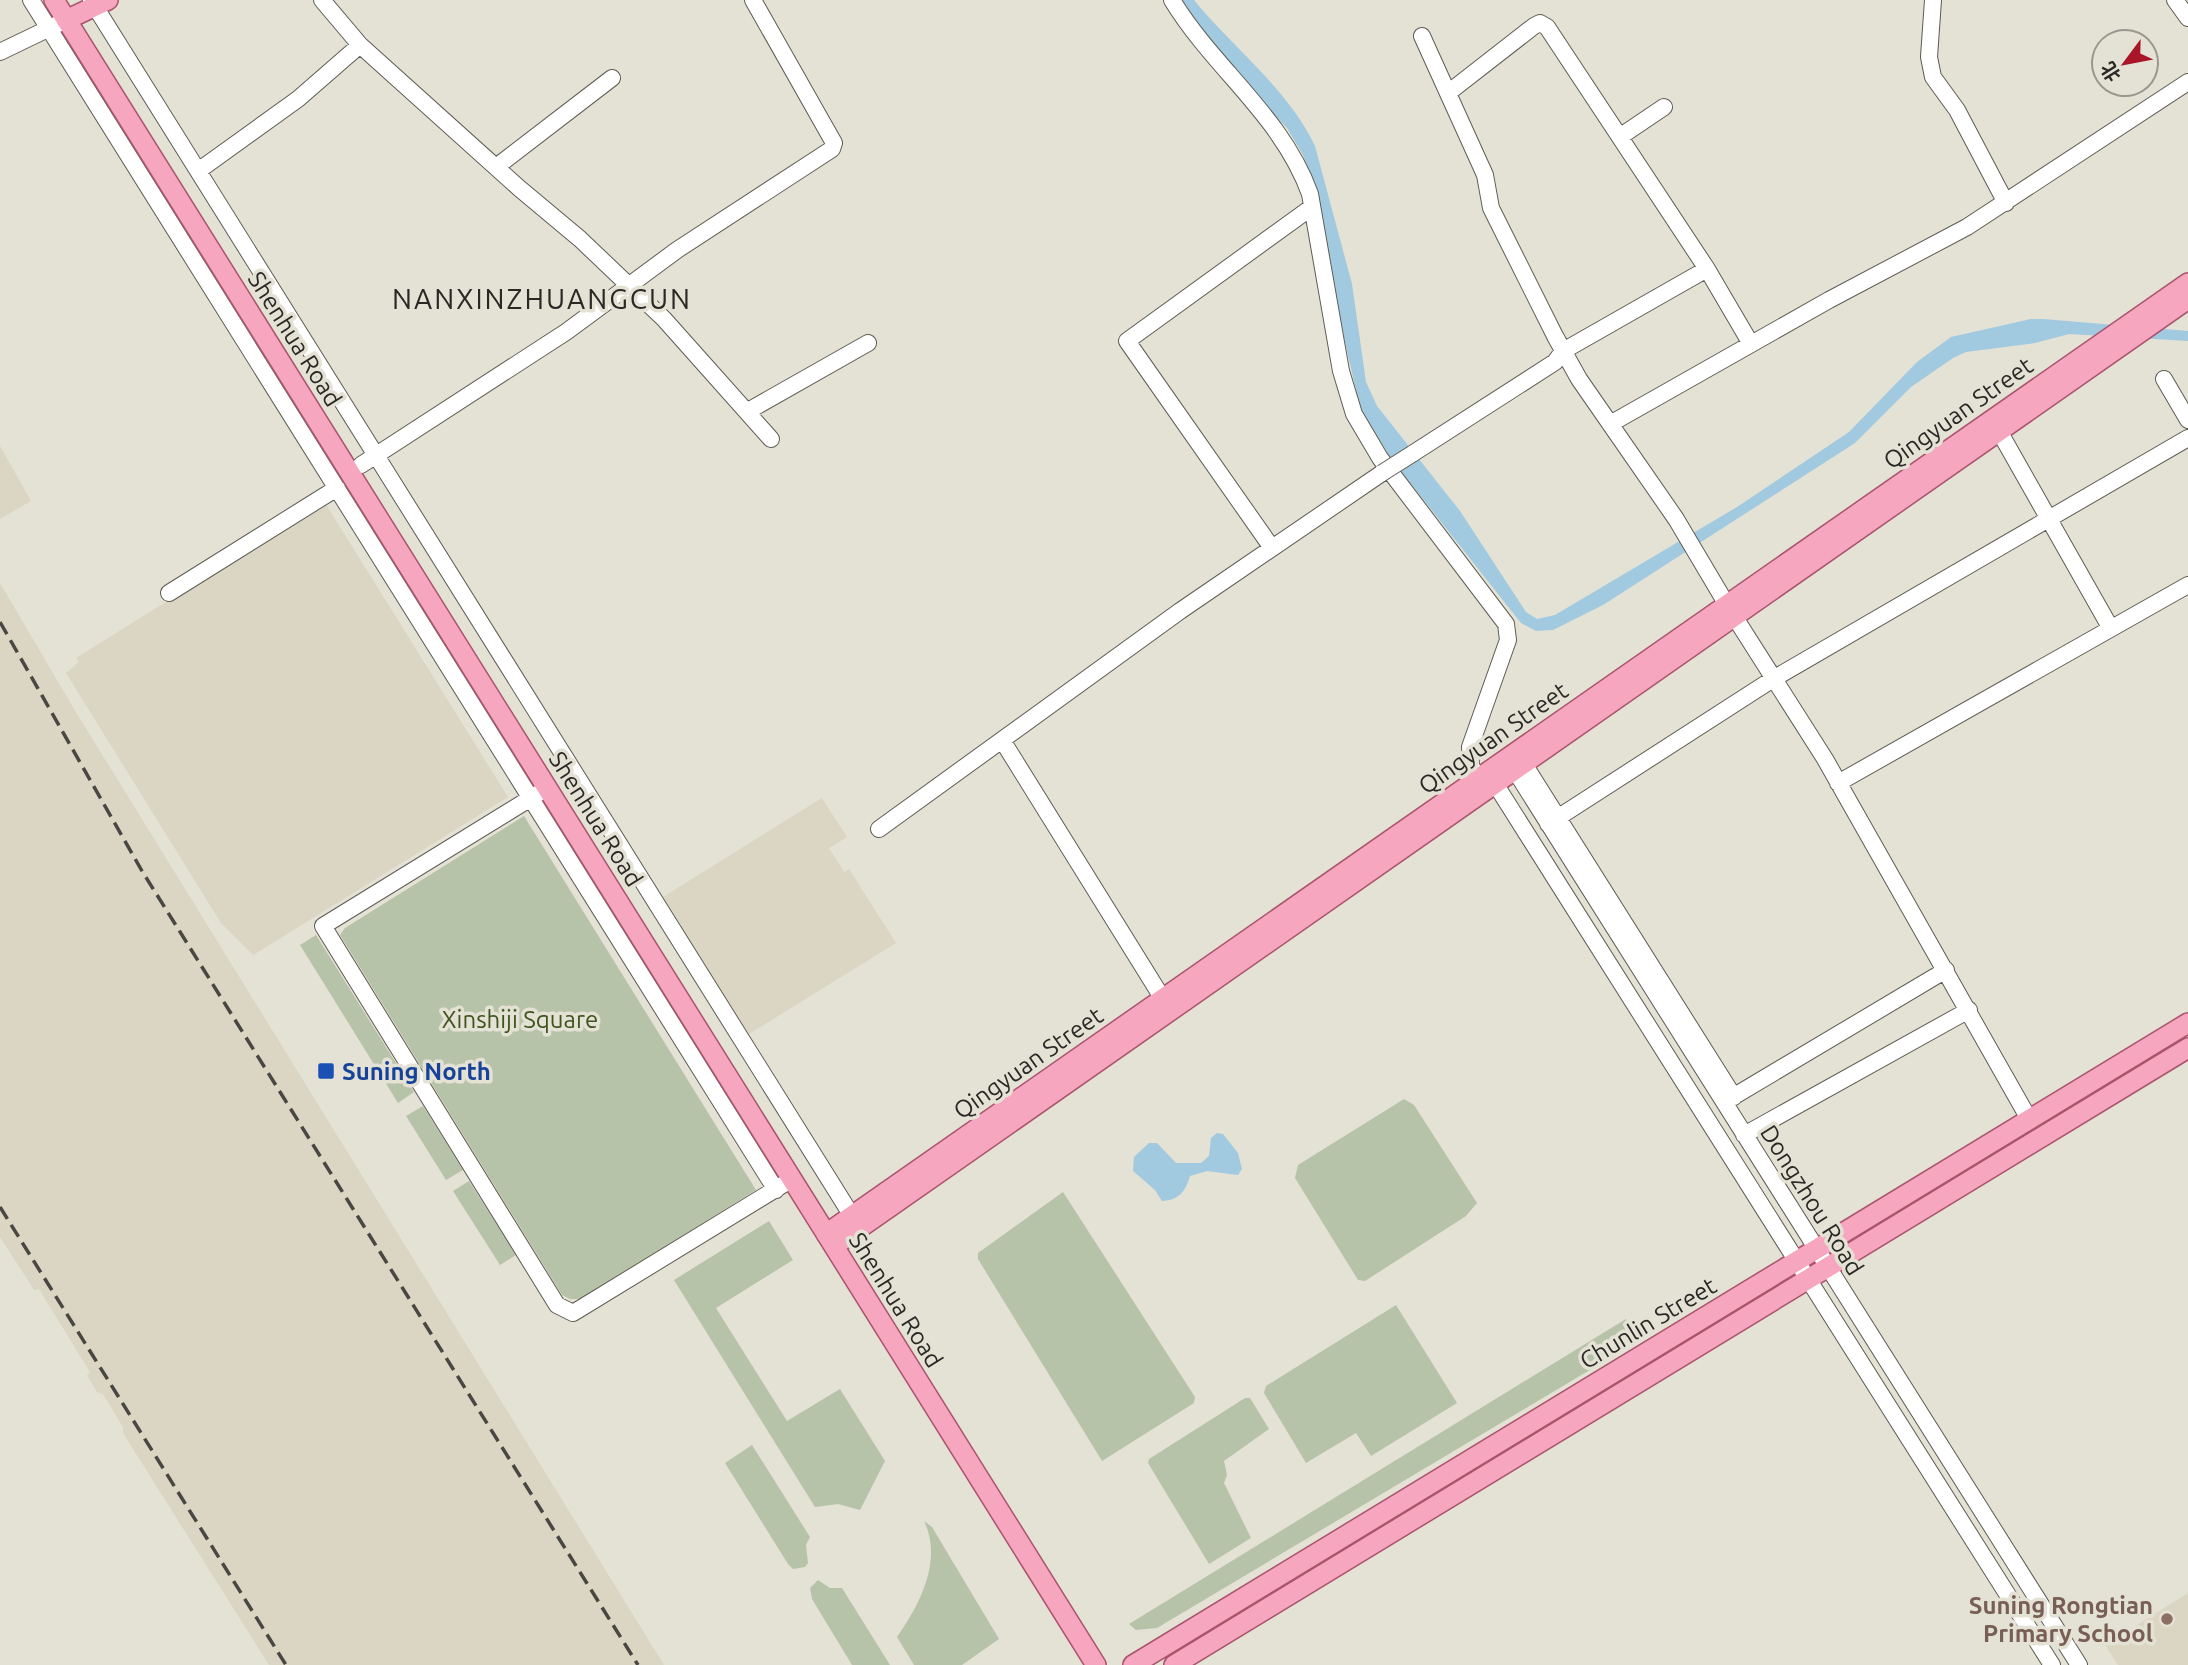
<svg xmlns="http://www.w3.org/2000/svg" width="2188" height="1665" font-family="Ubuntu,'Noto Sans SC',sans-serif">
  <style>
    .built { fill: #dad6c3 }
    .green { fill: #b7c3a9 }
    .water { fill: #a1c9e0 }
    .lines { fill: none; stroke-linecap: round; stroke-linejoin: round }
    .minor-casing { stroke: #5e5c52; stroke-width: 18 }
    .major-casing { stroke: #aa536c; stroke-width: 22 }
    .minor { stroke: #fff; stroke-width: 16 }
    .major { stroke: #f6a6be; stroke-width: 19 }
    .rail { stroke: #484742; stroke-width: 3.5; stroke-dasharray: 14 7; stroke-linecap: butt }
    .minor-bridge-casing { stroke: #5e5c52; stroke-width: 18; stroke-linecap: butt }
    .minor-bridge { stroke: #fff; stroke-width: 16 }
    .transit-dot { fill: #1a4fb4; stroke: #e4e1d5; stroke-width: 2.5 }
    .education-dot { fill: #8d6e63; stroke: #e4e1d5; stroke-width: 2.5 }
    .labels { text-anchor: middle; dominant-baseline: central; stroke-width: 7; stroke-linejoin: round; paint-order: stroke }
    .street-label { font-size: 24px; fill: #292824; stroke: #e4e1d5 }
    .park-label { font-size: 24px; fill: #3e531d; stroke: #e4e1d5 }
    .transit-label { font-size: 24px; font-weight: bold; fill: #164399; stroke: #e4e1d5; text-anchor: start }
    .education-label { font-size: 24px; font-weight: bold; fill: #785e54; stroke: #e4e1d5; text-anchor: end }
    .quarter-label { font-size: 28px; letter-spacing: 2px; fill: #292824; stroke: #e4e1d5 }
  </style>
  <rect width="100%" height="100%" fill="#e4e1d5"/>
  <!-- built -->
  <path class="built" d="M0 446 31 501 0 519Z
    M325 503 508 797 253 955 221 923 66 673 79 662 76 658Z
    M0 583 74 709 664 1665H269L123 1433V1427L103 1394 97 1392 87 1375 90 1372 39 1289 34 1290 0 1237Z
    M822 798 847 837 829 848 844 872 849 869 896 943 749 1034 663 897Z
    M2188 1593V1665H2118L2105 1645Z"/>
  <!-- green -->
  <path class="green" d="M524 816 756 1190 582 1299H570L562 1295 340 935 345 928Z
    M316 935 414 1092 398 1103 300 945Z
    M1404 1099 1414 1105 1477 1203 1466 1216 1365 1281 1358 1280 1295 1178 1298 1165Z
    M423 1106 463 1170 446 1180 406 1116Z
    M469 1181 516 1255 500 1265 453 1191Z
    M1063 1192 1195 1397 1194 1403 1102 1461 978 1259V1253Z
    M769 1221 793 1260 716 1308 787 1421 840 1389 885 1461 860 1510 838 1504 815 1507 674 1280Z
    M1396 1305 1457 1403 1371 1456 1356 1433 1306 1463 1264 1393 1266 1386Z
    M1626 1319 1640 1340 1157 1628 1136 1630 1129 1624Z
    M1245 1398H1250L1269 1429 1224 1461 1227 1475 1224 1483 1251 1538 1209 1564 1148 1463 1149 1459Z
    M752 1445 810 1537 806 1545 808 1563 805 1567 793 1569 788 1564 725 1463Z
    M924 1521 932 1527 999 1639 962 1665H914L897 1637C920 1604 943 1560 924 1521Z
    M818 1580 830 1588H842L890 1665H852L812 1599 810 1588Z"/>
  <!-- water -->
  <path class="water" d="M1179 0H1194C1234 49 1287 88 1315 146L1352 284 1366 382 1377 406 1460 511 1526 612 1537 619 1555 615 1737 507 1849 432 1917 362 1951 337 2031 319H2043L2188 331V341L2069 334 2035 343 1966 352 1953 358 1911 387 1855 443 1603 605 1553 630 1536 631 1521 623 1392 460 1365 417 1359 403 1341 325 1312 179 1303 155 1287 128 1221 56Z
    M1217 1133 1223 1134 1238 1153 1242 1169 1238 1175 1207 1171 1190 1176C1185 1192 1179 1200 1162 1201L1155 1190 1133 1171 1134 1157 1149 1143H1157L1176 1163H1201L1209 1156 1211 1138Z"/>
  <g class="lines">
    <defs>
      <path id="minor" d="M31 0 776 1190
        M91 0 852 1216
        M322 0 360 45 519 188 580 239 664 319 771 439
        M1172 0C1214 69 1282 116 1310 194L1341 371 1354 414 1380 458 1506 624 1508 640 1470 747 1471 766 1478 779
        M1933 0 1929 57 1933 77 1957 110 2006 203
        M2175 0 2188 18
        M1422 36 1485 175 1491 208 1555 336 1579 379 1676 519 1727 605
        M0 52 58 24
        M1448 93 1534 26 1540 23 1547 27 1707 269 1751 344
        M1621 136 1664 107
        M496 167 612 78
        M198 171 298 99 360 45
        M2164 379 2188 420
        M748 411 868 343
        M1610 424 1829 300 1967 227 2188 82
        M1999 431 2110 627
        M1412 454 1555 362 1563 351 1707 269
        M361 465 566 332 677 250 832 149 834 143 753 0
        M1272 548 1127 341 1312 207
        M169 593 337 488
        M1734 616 1825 759 2029 1119
        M1002 740 1163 999
        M1509 761 2079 1665
        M1524 764 1734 1097
        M1489 774 2052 1665
        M1838 783 2188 585
        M539 793 323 926 557 1305 573 1313 784 1184
        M1548 824 1773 679 2188 438
        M879 829 1180 611 1382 473
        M1726 1101 1946 970
        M1744 1135 1969 1010"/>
      <path id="major" d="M54 0 1096 1665
        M66 20 108 0
        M826 1234 2188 283
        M834 1246 2188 299
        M1133 1665 2188 1023
        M1174 1665 2188 1048"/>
    </defs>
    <!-- minor casing -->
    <use href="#minor" class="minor-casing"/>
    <!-- major casing -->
    <use href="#major" class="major-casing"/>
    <!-- minor -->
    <use href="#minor" class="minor"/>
    <!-- major -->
    <use href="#major" class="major"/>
    <!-- rail -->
    <path class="rail" d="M0 622 142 871 638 1665
      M0 1207 286 1665"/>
    <defs>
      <path id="minor-bridge" d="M1382 473 1412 454"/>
    </defs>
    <!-- minor-bridge casing -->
    <use href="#minor-bridge" class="minor-bridge-casing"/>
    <!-- minor-bridge -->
    <use href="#minor-bridge" class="minor-bridge"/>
  </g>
  <!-- markers -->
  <rect class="transit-dot" x="317" y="1062" width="18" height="18" rx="3.5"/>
  <circle class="education-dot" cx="2167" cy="1619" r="7"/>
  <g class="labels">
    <!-- street labels -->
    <g class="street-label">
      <text transform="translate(295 339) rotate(58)">Shenhua Road</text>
      <text transform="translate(1958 413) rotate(-35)">Qingyuan Street</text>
      <text transform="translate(1493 738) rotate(-35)">Qingyuan Street</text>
      <text transform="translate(596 819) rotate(58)">Shenhua Road</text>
      <text transform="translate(1028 1063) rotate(-35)">Qingyuan Street</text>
      <text transform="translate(1812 1200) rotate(58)">Dongzhou Road</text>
      <text transform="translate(896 1300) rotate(58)">Shenhua Road</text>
      <text transform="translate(1648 1323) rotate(-31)">Chunlin Street</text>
    </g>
    <!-- park labels -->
    <g class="park-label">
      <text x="520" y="1019">Xinshiji Square</text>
    </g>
    <!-- transit labels -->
    <g class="transit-label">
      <text x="342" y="1071">Suning North</text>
    </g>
    <!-- education labels -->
    <g class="education-label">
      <text x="2153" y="1605">Suning Rongtian<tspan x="2153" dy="28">Primary School</tspan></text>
    </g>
    <!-- quarter labels -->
    <g class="quarter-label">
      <text x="542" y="298">NANXINZHUANGCUN</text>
    </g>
  </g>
  <!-- north arrow -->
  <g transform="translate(2125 63) rotate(238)"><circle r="33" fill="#e4e1d5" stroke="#99978e" stroke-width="2"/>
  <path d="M0-5L12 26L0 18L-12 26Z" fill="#aa152a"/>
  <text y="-10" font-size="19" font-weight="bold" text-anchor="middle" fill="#292824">北</text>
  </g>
</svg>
